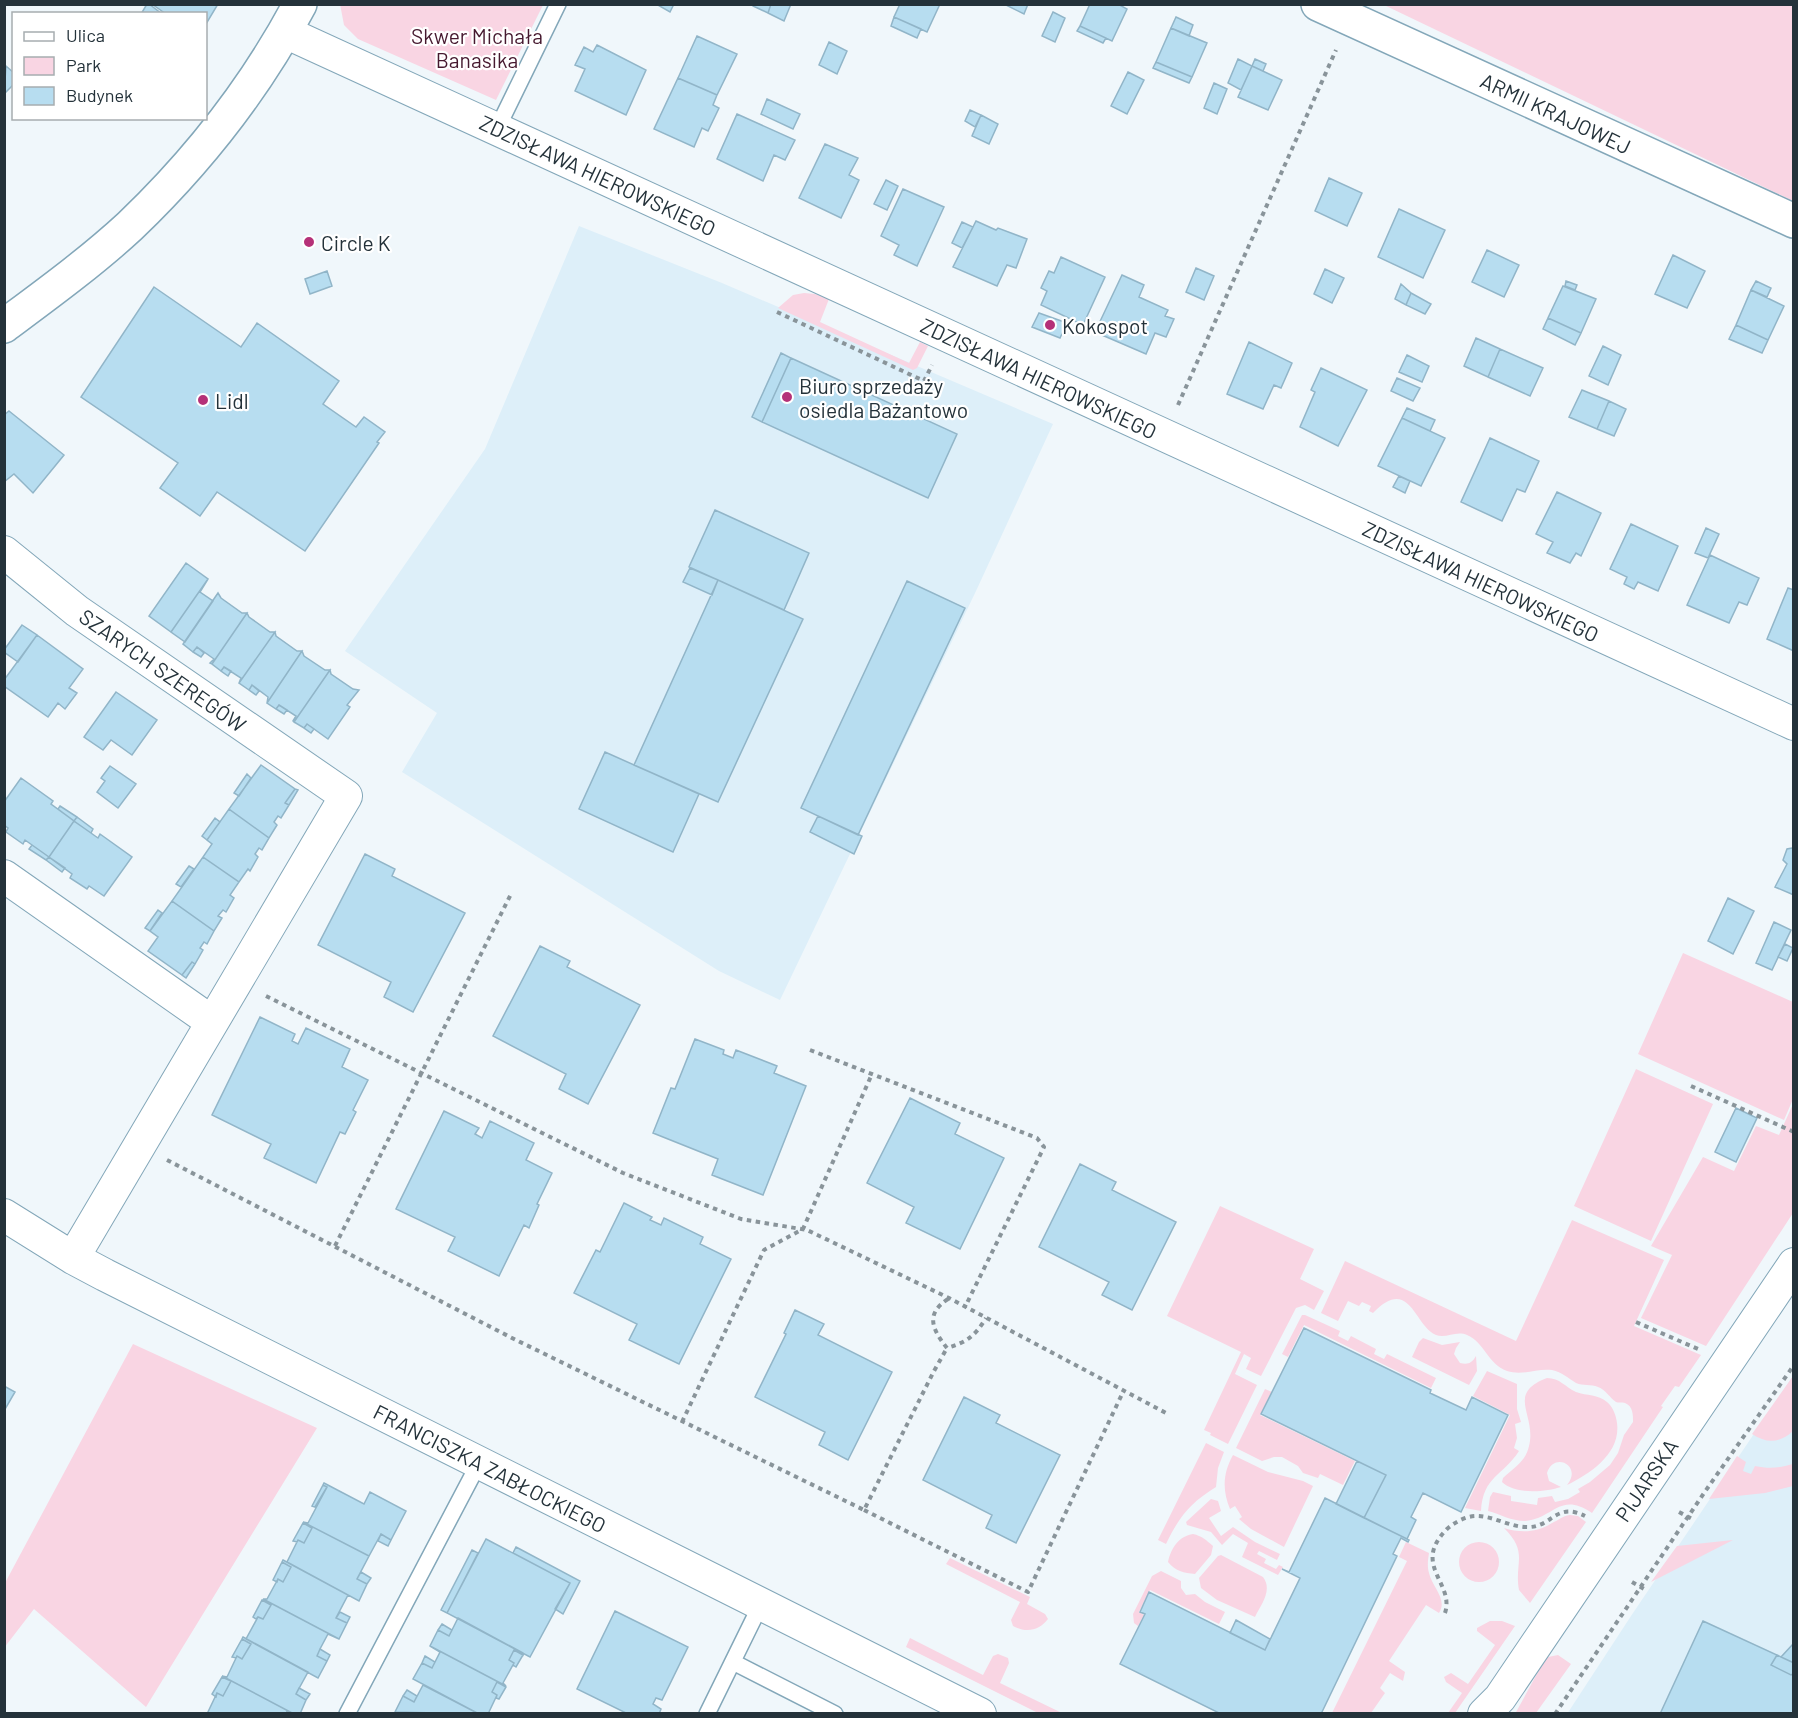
<svg xmlns="http://www.w3.org/2000/svg" width="1798" height="1718" font-family="Barlow,sans-serif">
  <style>
    .built { fill: #ddeff9 }
    .green { fill: #f9d5e3 }
    .building { fill: #b7ddf0; stroke: #91b5c8; stroke-width: 1.5 }
    .lines { fill: none; stroke-linecap: round; stroke-linejoin: round }
    .service-casing { stroke: #83a7b9; stroke-width: 18 }
    .minor-casing { stroke: #83a7b9; stroke-width: 34 }
    .tertiary-casing { stroke: #83a7b9; stroke-width: 36 }
    .path { stroke: #89949a; stroke-width: 4; stroke-dasharray: 4.5 4.5; stroke-linecap: butt }
    .service { stroke: #fff; stroke-width: 15 }
    .minor { stroke: #fff; stroke-width: 32 }
    .tertiary { stroke: #fff; stroke-width: 33 }
    .poi-dot { fill: #b53178; stroke: #fff; stroke-width: 2 }
    .labels { text-anchor: middle; dominant-baseline: central; stroke-width: 4.5; stroke-linejoin: round; paint-order: stroke }
    .park-label { font-size: 21px; fill: #46192f; stroke: #fff }
    .street-label { font-size: 21px; fill: #24323a; stroke: #fff }
    .poi-label { font-size: 21px; fill: #24323a; stroke: #fff; text-anchor: start }
  </style>
  <rect width="100%" height="100%" fill="#f0f7fb"/>
  <!-- built -->
  <path class="built" d="M579 226 722 283 1053 424 976 591 780 1000 719 971 402 772 437 713 345 651 485 449Z
    M1793 1376V1713L1567 1714 1631 1616Z"/>
  <!-- green -->
  <path class="green" d="M340 4H543V5L496 100 358 39 344 25Z
    M1384 5H1793V201Z
    M804 293 815 294 829 299 820 322 909 363 920 342 928 346 917 368 913 370 778 308 793 295Z
    M1683 953 1793 1002V1099L1784 1120 1638 1054Z
    M1636 1069 1713 1104 1651 1241 1574 1206Z
    M1793 1104V1213L1706 1346 1641 1318 1672 1255 1651 1246 1703 1157 1734 1171 1756 1126 1779 1135Z
    M1220 1206 1314 1249 1300 1279 1324 1291 1314 1310 1305 1305 1296 1308 1261 1376 1246 1369 1251 1358 1244 1354 1235 1374 1257 1385 1228 1444 1210 1435 1211 1433 1204 1430 1241 1352 1167 1316Z
    M1572 1220 1664 1260 1634 1326 1701 1355 1679 1387 1675 1386 1661 1406 1663 1407 1592 1513C1559 1491 1554 1519 1525 1521 1511 1521 1500 1514 1488 1511L1490 1497 1493 1492 1511 1496V1501L1537 1505 1538 1498 1552 1496 1555 1502 1568 1499 1580 1492 1578 1489 1590 1482 1610 1465 1618 1453 1624 1435 1633 1422C1633 1415 1633 1406 1625 1403 1622 1402 1618 1403 1616 1402 1610 1398 1606 1390 1598 1387 1591 1384 1583 1386 1576 1383 1568 1378 1562 1372 1552 1370 1537 1368 1523 1376 1507 1371 1488 1364 1484 1342 1467 1335 1456 1330 1446 1339 1436 1335 1414 1326 1410 1275 1373 1313L1369 1311 1371 1306 1362 1302 1359 1306 1348 1301 1338 1321 1321 1313 1345 1261 1516 1341Z
    M1302 1315H1305L1340 1331 1338 1336 1348 1341 1351 1336 1376 1349 1374 1354 1384 1359 1387 1354 1436 1378 1431 1388 1304 1325 1288 1357 1282 1354Z
    M1423 1338 1442 1345 1460 1342 1456 1348 1454 1354 1460 1363C1468 1365 1472 1363 1476 1356L1477 1371 1469 1385 1412 1357 1419 1342Z
    M133 1344 317 1428 146 1707 34 1609 4 1648 5 1583Z
    M1487 1371 1517 1384V1409L1521 1422 1515 1424 1517 1438 1514 1448 1519 1451C1503 1476 1483 1476 1481 1511L1465 1508 1510 1415 1473 1396Z
    M1793 1376 1792 1394 1794 1396 1793 1431C1780 1443 1767 1444 1752 1434Z
    M1547 1378C1560 1378 1565 1387 1576 1392 1587 1396 1598 1394 1607 1402 1613 1407 1616 1415 1617 1423 1621 1453 1591 1473 1567 1485 1583 1466 1554 1451 1547 1473L1549 1481 1561 1487C1545 1492 1516 1495 1502 1482L1503 1478C1514 1468 1526 1461 1529 1446 1537 1415 1505 1394 1547 1378Z
    M1265 1389 1272 1392 1260 1415 1355 1461 1343 1485 1320 1474 1318 1478 1303 1473 1298 1466 1282 1457H1274L1262 1461 1236 1448Z
    M1206 1443 1224 1452 1218 1468 1216 1487C1190 1503 1179 1517 1166 1544L1158 1540Z
    M1233 1455 1268 1472 1303 1481 1313 1486 1284 1547 1251 1529 1239 1519 1242 1517 1235 1506 1230 1509C1222 1490 1223 1473 1233 1455Z
    M1737 1456 1746 1462 1743 1471 1751 1474 1755 1466C1769 1469 1779 1468 1793 1464V1486L1765 1493 1709 1499Z
    M1211 1499 1218 1501 1221 1511 1209 1518 1221 1536 1233 1527 1255 1542 1280 1554 1277 1560 1259 1551 1257 1554 1266 1559 1264 1563 1276 1569 1279 1565 1283 1567 1278 1575 1242 1557 1248 1543 1233 1534 1222 1545 1211 1532 1187 1525 1186 1522Z
    M1570 1515 1578 1516 1586 1522 1530 1603 1519 1590C1514 1562 1529 1553 1504 1528 1520 1533 1537 1533 1552 1523 1559 1520 1562 1516 1570 1515Z
    M1193 1534C1202 1536 1206 1540 1213 1546L1211 1555 1195 1574C1184 1573 1175 1571 1168 1562 1171 1548 1179 1536 1193 1534Z
    M1733 1540 1651 1582 1677 1546Z
    M1406 1542 1429 1553C1428 1560 1427 1566 1429 1573 1432 1587 1448 1599 1439 1613L1426 1605 1389 1661 1405 1672 1403 1681 1390 1673 1380 1688 1385 1693 1371 1713H1332L1407 1561 1399 1557Z
    M1459 1562a20 20 0 1 1 40 0a20 20 0 1 1-40 0Z
    M1221 1555 1263 1577C1273 1590 1261 1605 1255 1617L1217 1600 1201 1588 1199 1578 1218 1556Z
    M950 1558 1030 1597 1027 1604 1045 1614 1048 1619C1039 1631 1026 1633 1013 1626L1011 1620 1020 1602 946 1564Z
    M1161 1571 1181 1581V1588L1186 1595 1195 1594 1205 1602 1225 1612 1219 1624 1150 1590 1139 1612 1144 1615 1138 1626 1134 1623 1133 1614 1152 1576Z
    M1490 1621H1502L1515 1626 1455 1713H1448L1462 1693 1446 1682 1444 1677 1451 1673 1468 1684 1495 1645 1477 1631V1628Z
    M910 1638 983 1675 993 1656 998 1654 1008 1658 1009 1663 1000 1683 1062 1713H1038L906 1647Z
    M1558 1655 1571 1664 1536 1713 1515 1714 1544 1661 1548 1657Z"/>
  <!-- building -->
  <path class="building" d="M147 4H149L162 14H141Z
    M152 4H218L206 24V14H166Z
    M656 4H674L670 12Z
    M753 4H771L768 13 753 6Z
    M771 4H791L784 21 768 13Z
    M900 4H940L927 32 894 17Z
    M1004 4H1028L1024 14Z
    M1090 4H1118L1127 9 1112 41 1080 26Z
    M1053 12 1065 18 1055 42 1042 36Z
    M894 17 921 29 917 38 891 26Z
    M1176 17 1193 25 1189 36 1171 28Z
    M1080 26 1106 38 1103 43 1077 31Z
    M1171 28 1207 43 1192 77 1156 62Z
    M697 36 737 54 717 95 678 78Z
    M829 42 847 51 837 74 819 65Z
    M597 45 646 70 626 115 575 91 585 69 575 65 584 47 593 52Z
    M1238 59 1252 66 1241 90 1228 83Z
    M1255 59 1266 64 1263 71 1252 66Z
    M1156 62 1192 77 1189 83 1153 68Z
    M6 66 14 73V84L4 94Z
    M1252 66 1282 80 1268 110 1238 97Z
    M1128 72 1144 80 1127 114 1111 106Z
    M678 78 717 95 713 105 719 108 708 131 702 128 694 147 654 129Z
    M1214 83 1227 89 1217 114 1204 108Z
    M767 99 800 114 793 129 761 114Z
    M970 110 981 115 975 127 965 121Z
    M737 114 795 140 785 160 774 155 763 181 717 159Z
    M981 115 998 124 989 144 972 136Z
    M825 144 858 158 849 175 859 180 841 218 799 198Z
    M1329 178 1362 193 1347 226 1315 211Z
    M886 180 898 186 887 210 874 204Z
    M903 189 944 207 917 266 894 255 899 245 881 236Z
    M1399 209 1445 230 1423 278 1378 257Z
    M976 221 996 230 998 228 1027 239 1016 268 1007 265 997 286 953 267Z
    M962 222 973 227 962 248 952 243Z
    M1487 250 1519 265 1504 297 1472 282Z
    M1673 255 1705 271 1687 308 1655 294Z
    M1061 257 1105 277 1083 325 1041 305 1047 291 1041 288 1049 271 1054 273Z
    M1196 268 1214 276 1204 300 1186 292Z
    M1325 269 1344 278 1332 303 1314 294Z
    M327 271 332 286 310 294 305 279Z
    M1122 275 1144 285 1139 297 1168 310 1165 316 1174 319 1166 337 1155 333 1146 354 1095 332Z
    M1566 281 1577 285 1575 290 1565 286Z
    M1756 281 1771 288 1767 297 1751 290Z
    M1401 284 1411 293 1406 305 1395 299Z
    M1563 286 1596 299 1581 333 1548 318Z
    M154 287 241 347 257 323 339 381 323 404 356 427 364 417 385 432 377 442 379 443 305 551 217 492 200 516 160 488 178 463 81 397Z
    M1751 290 1784 306 1768 340 1736 325Z
    M1411 293 1431 304 1425 314 1406 305Z
    M1039 313 1067 323 1060 338 1032 327Z
    M1548 318 1581 333 1575 345 1543 329Z
    M1736 325 1768 340 1762 353 1729 339Z
    M1476 338 1500 349 1488 377 1464 366Z
    M1249 342 1292 363 1281 388 1274 385 1263 409 1227 394Z
    M1603 346 1621 355 1608 385 1589 376Z
    M1500 349 1543 368 1530 396 1488 377Z
    M781 353 791 358 762 422 752 417Z
    M1407 355 1429 366 1422 382 1399 372Z
    M791 358 957 434 928 498 762 422Z
    M1321 368 1367 390 1338 446 1300 427 1315 392 1311 390Z
    M1397 378 1420 388 1413 401 1391 391Z
    M1582 390 1609 401 1597 429 1569 417Z
    M1609 401 1626 409 1614 436 1597 429Z
    M1407 408 1435 420 1430 431 1402 418Z
    M9 411 64 455 33 493 14 474 4 482V415Z
    M1402 418 1445 438 1421 486 1378 466Z
    M1490 438 1539 461 1525 492 1517 489 1502 521 1461 502Z
    M1399 476 1410 481 1405 493 1393 487Z
    M1557 492 1601 513 1581 556 1576 553 1570 563 1547 553 1553 542 1536 534Z
    M715 510 809 553 784 610 689 567Z
    M1631 524 1678 546 1658 591 1638 582 1634 589 1624 584 1627 577 1610 569Z
    M1706 528 1719 534 1708 558 1695 553Z
    M1710 555 1759 578 1747 605 1739 602 1729 623 1687 605Z
    M186 563 208 579 171 632 149 616Z
    M690 568 718 580 712 595 683 582Z
    M208 579 200 592 213 601 185 642 171 632Z
    M718 580 803 619 718 802 634 765Z
    M907 581 965 608 858 835 801 808Z
    M1788 588 1794 590V651L1767 639Z
    M218 593 221 598 242 613H247L212 664 210 663 214 659 197 647 193 652 183 644Z
    M247 613 249 617 270 632H275L239 683 241 678 224 667 221 671 212 664Z
    M22 625 37 635 18 662 4 652V650Z
    M275 632 276 636 297 651H302L267 703 268 697 252 685 249 690 239 683Z
    M37 635 83 669 69 688 77 693 65 709 58 703 48 717 4 686V680Z
    M197 647 204 653 201 657 193 652Z
    M302 651 304 656 325 670H330L294 722 293 721 296 716 279 705 276 709 267 703Z
    M224 667 231 671 228 676 221 671Z
    M330 670 331 674 353 689 359 690 347 705 350 707 328 739 307 724 304 728 294 722Z
    M252 685 259 691 256 695 249 690Z
    M116 692 157 720 132 755 111 740 103 750 84 737Z
    M279 705 287 710 284 714 276 709Z
    M307 724 314 729 311 733 304 728Z
    M605 752 699 794 673 852 579 809Z
    M261 765 295 789 285 803 289 805 281 818 278 816 274 822 277 825 269 838 229 809Z
    M110 766 136 784 118 808 97 792 105 781 101 778Z
    M247 774 251 778 239 796 234 793Z
    M21 778 53 801 51 804 74 821 49 857 25 840 23 844 6 832 8 828 4 825V802Z
    M295 789 298 790 289 805 285 803Z
    M60 806 77 817 74 821 58 809Z
    M229 809 269 838 262 850 259 848 255 854 258 857 250 871 248 869 239 882 203 857 212 844 207 840Z
    M818 816 862 836 854 854 810 832Z
    M77 817 93 829 91 833 74 821Z
    M215 818 220 822 207 840 202 836Z
    M74 821 98 838 100 834 132 857 104 896 89 886 87 889 70 878 72 874 49 857Z
    M32 845 49 857 46 860 29 849Z
    M1794 846V895L1775 887 1787 864 1783 860 1787 849 1792 848Z
    M365 854 395 869 392 876 465 913 413 1012 384 997 391 982 318 945Z
    M49 857 65 868 62 872 46 860Z
    M203 857 239 882 230 895 234 898 226 912 223 910 218 916 222 918 214 931 172 901Z
    M189 866 194 869 181 887 176 884Z
    M1728 898 1754 911 1733 954 1708 941Z
    M172 901 214 931 207 944 204 942 200 948 203 950 195 964 192 962 182 975 148 951 158 937 150 931Z
    M158 910 162 913 150 931 145 928Z
    M1774 922 1791 930 1772 970 1756 963Z
    M1785 944 1793 948 1787 961 1778 957Z
    M540 946 570 961 567 967 640 1005 588 1104 559 1089 566 1074 493 1036Z
    M192 962 195 964 186 978 182 975Z
    M260 1017 295 1034 292 1041 298 1044 306 1028 350 1049 342 1067 368 1080 353 1110 356 1112 345 1134 340 1132 316 1183 264 1158 271 1144 212 1115Z
    M695 1039 724 1050 723 1054 733 1058 736 1050 777 1066 774 1073 806 1086 763 1195 712 1175 718 1159 653 1133 671 1088 675 1089Z
    M910 1098 960 1123 955 1134 1004 1158 960 1249 906 1223 914 1207 867 1183Z
    M1736 1108 1757 1118 1736 1162 1715 1152Z
    M444 1111 479 1128 475 1134 482 1138 490 1121 534 1143 526 1160 552 1173 537 1204 539 1205 529 1228 524 1225 499 1276 448 1251 455 1237 396 1209Z
    M1080 1164 1116 1182 1112 1190 1176 1222 1132 1310 1102 1295 1109 1282 1039 1247Z
    M624 1203 652 1217 650 1220 661 1225 664 1218 703 1237 700 1244 731 1259 679 1364 629 1340 637 1324 574 1293 596 1250 600 1252Z
    M795 1310 824 1324 818 1335 892 1372 848 1460 819 1445 825 1432 755 1397 786 1334 784 1333Z
    M1304 1328 1431 1390 1430 1393 1466 1410 1472 1397 1508 1415 1461 1512 1423 1493 1411 1517 1416 1520 1407 1539 1399 1535 1364 1518 1386 1475 1261 1414Z
    M4 1386 15 1392 4 1411Z
    M964 1397 1000 1415 996 1423 1060 1455 1016 1543 986 1528 992 1515 923 1480Z
    M1357 1461 1386 1475 1364 1518 1336 1504Z
    M324 1483 364 1504 370 1492 406 1511 391 1540 381 1534 369 1556 303 1522 308 1523 327 1487 323 1485Z
    M323 1485 327 1487 315 1507 312 1506Z
    M1325 1498 1409 1540 1408 1542 1401 1538 1393 1554 1397 1556 1321 1714H1221L1120 1664 1145 1614 1140 1612 1149 1592 1265 1650 1300 1578 1282 1569 1289 1572Z
    M303 1522 369 1556 357 1579 367 1584 359 1601 287 1562 298 1540 304 1543 312 1528Z
    M303 1523 312 1528 304 1543 298 1540 297 1542 293 1541Z
    M381 1534 391 1540 388 1546 378 1541Z
    M486 1539 570 1583 530 1657 447 1613Z
    M516 1547 580 1581 563 1614 555 1609 570 1583 513 1553Z
    M472 1550 478 1553 447 1613 441 1610Z
    M283 1560 348 1595 336 1618 347 1623 339 1639 263 1599H267L278 1579 283 1582 291 1567 282 1562Z
    M282 1562 291 1567 283 1582 278 1579 277 1582 273 1580Z
    M361 1572 371 1578 367 1584 357 1579Z
    M263 1599 339 1639 328 1634 320 1649 317 1656 327 1661 318 1678 246 1639 258 1617 263 1619 271 1605Z
    M262 1600 271 1605 263 1619 258 1617 256 1619 253 1617Z
    M615 1611 688 1647 662 1700 656 1698 653 1704 661 1709 659 1714H628L577 1689Z
    M340 1612 350 1617 347 1623 336 1618Z
    M458 1618 523 1653V1655L514 1650 509 1660 514 1663 503 1683 506 1686 430 1646 438 1630 449 1636Z
    M1236 1620 1270 1639 1265 1650 1230 1633Z
    M1703 1621 1777 1655 1771 1665 1791 1675 1794 1673V1714H1660Z
    M442 1624 452 1630 449 1636 438 1630Z
    M243 1637 308 1672 296 1694 306 1700 300 1714H294L222 1676 227 1677 237 1656 242 1659 251 1644 242 1639Z
    M242 1639 251 1644 242 1659 237 1656 236 1658 232 1657Z
    M1794 1643V1663L1781 1657Z
    M430 1646 506 1686 497 1682 492 1692 497 1695 488 1714H479L413 1679 422 1663 432 1668 440 1652Z
    M320 1649 330 1655 327 1661 317 1656Z
    M514 1650 523 1655 516 1667 513 1665 514 1663 509 1660Z
    M1777 1655 1794 1663V1673L1791 1675 1771 1665Z
    M425 1656 435 1662 432 1668 422 1663Z
    M222 1676 294 1714 287 1711 286 1714H207L217 1693 223 1696 231 1681Z
    M222 1677 231 1681 223 1696 217 1693 216 1697 212 1694Z
    M497 1682 506 1687 499 1699 496 1698 497 1695 492 1692Z
    M423 1685 479 1714 395 1712 403 1696 414 1702Z
    M299 1688 310 1694 306 1700 296 1694Z
    M407 1690 417 1696 414 1702 403 1696Z"/>
  <g class="lines">
    <defs>
      <path id="service" d="M497 129 558 4
        M733 1662 835 1714
        M347 1714 479 1463
        M707 1714 761 1604"/>
      <path id="minor" d="M285 32 1794 724
        M4 552 77 611 346 796 73 1258
        M4 876 212 1022
        M4 1215 73 1258 105 1275 980 1714
        M1484 1714 1500 1698 1794 1264"/>
      <path id="tertiary" d="M1318 4 1794 221
        M4 326C47 294 91 262 130 226 198 161 256 87 300 4"/>
    </defs>
    <!-- service casing -->
    <use href="#service" class="service-casing"/>
    <!-- minor casing -->
    <use href="#minor" class="minor-casing"/>
    <!-- tertiary casing -->
    <use href="#tertiary" class="tertiary-casing"/>
    <!-- path -->
    <path class="path" d="M777 312 924 381 932 365
      M1178 405 1336 50
      M266 996 623 1173 741 1219 807 1230 949 1298 1166 1413
      M810 1050 1037 1138 1044 1147 965 1307
      M1691 1086 1794 1132
      M167 1160 514 1339 864 1510 934 1371 947 1348
      M335 1246 512 892
      M948 1299C925 1314 932 1329 947 1348 967 1342 975 1336 986 1318
      M1636 1322 1698 1349
      M682 1422 764 1250 803 1229 872 1074
      M864 1510 1028 1592 1124 1390
      M1679 1512 1694 1520
      M1632 1582 1646 1590
      M1445 1613C1455 1583 1411 1565 1447 1529 1455 1522 1466 1516 1476 1516 1493 1516 1508 1526 1525 1527 1552 1529 1555 1501 1585 1516
      M1555 1714 1704 1493 1794 1365"/>
    <!-- service -->
    <use href="#service" class="service"/>
    <!-- minor -->
    <use href="#minor" class="minor"/>
    <!-- tertiary -->
    <use href="#tertiary" class="tertiary"/>
  </g>
  <!-- markers -->
  <g class="poi-dot">
    <circle cx="309" cy="242" r="6"/>
    <circle cx="1050" cy="325" r="6"/>
    <circle cx="787" cy="397" r="6"/>
    <circle cx="203" cy="400" r="6"/>
  </g>
  <g class="labels">
    <!-- park labels -->
    <g class="park-label">
      <text x="477" y="35">Skwer Michała<tspan x="477" dy="24">Banasika</tspan></text>
    </g>
    <!-- street labels -->
    <g class="street-label">
      <text transform="translate(1556 113) rotate(25)">ARMII KRAJOWEJ</text>
      <text transform="translate(598 175) rotate(25)">ZDZISŁAWA HIEROWSKIEGO</text>
      <text transform="translate(1039 378) rotate(25)">ZDZISŁAWA HIEROWSKIEGO</text>
      <text transform="translate(1481 581) rotate(25)">ZDZISŁAWA HIEROWSKIEGO</text>
      <text transform="translate(163 670) rotate(35)">SZARYCH SZEREGÓW</text>
      <text transform="translate(490 1468) rotate(27)">FRANCISZKA ZABŁOCKIEGO</text>
      <text transform="translate(1646 1480) rotate(-56)">PIJARSKA</text>
    </g>
    <!-- poi labels -->
    <g class="poi-label">
      <text x="321" y="242">Circle K</text>
      <text x="1062" y="325">Kokospot</text>
      <text x="799" y="385">Biuro sprzedaży<tspan x="799" dy="24">osiedla Bażantowo</tspan></text>
      <text x="215" y="400">Lidl</text>
    </g>
  </g>
  <!-- border -->
  <rect width="1798" height="1718" fill="none" stroke="#24323a" stroke-width="12"/>
  <!-- legend -->
  <rect x="12" y="12" width="195" height="108" fill="#ffffff" stroke="#a7adb0" stroke-width="1.5"/>
  <rect x="24" y="32" width="30" height="9" fill="#ffffff" stroke="#a7adb0" stroke-width="1.5"/>
  <text x="66" y="42" font-size="18" fill="#24323a">Ulica</text>
  <rect x="24" y="57" width="30" height="18" fill="#f9d5e3" stroke="#a7adb0" stroke-width="1.5"/>
  <text x="66" y="72" font-size="18" fill="#24323a">Park</text>
  <rect x="24" y="87" width="30" height="18" fill="#b7ddf0" stroke="#a7adb0" stroke-width="1.5"/>
  <text x="66" y="102" font-size="18" fill="#24323a">Budynek</text>
</svg>
